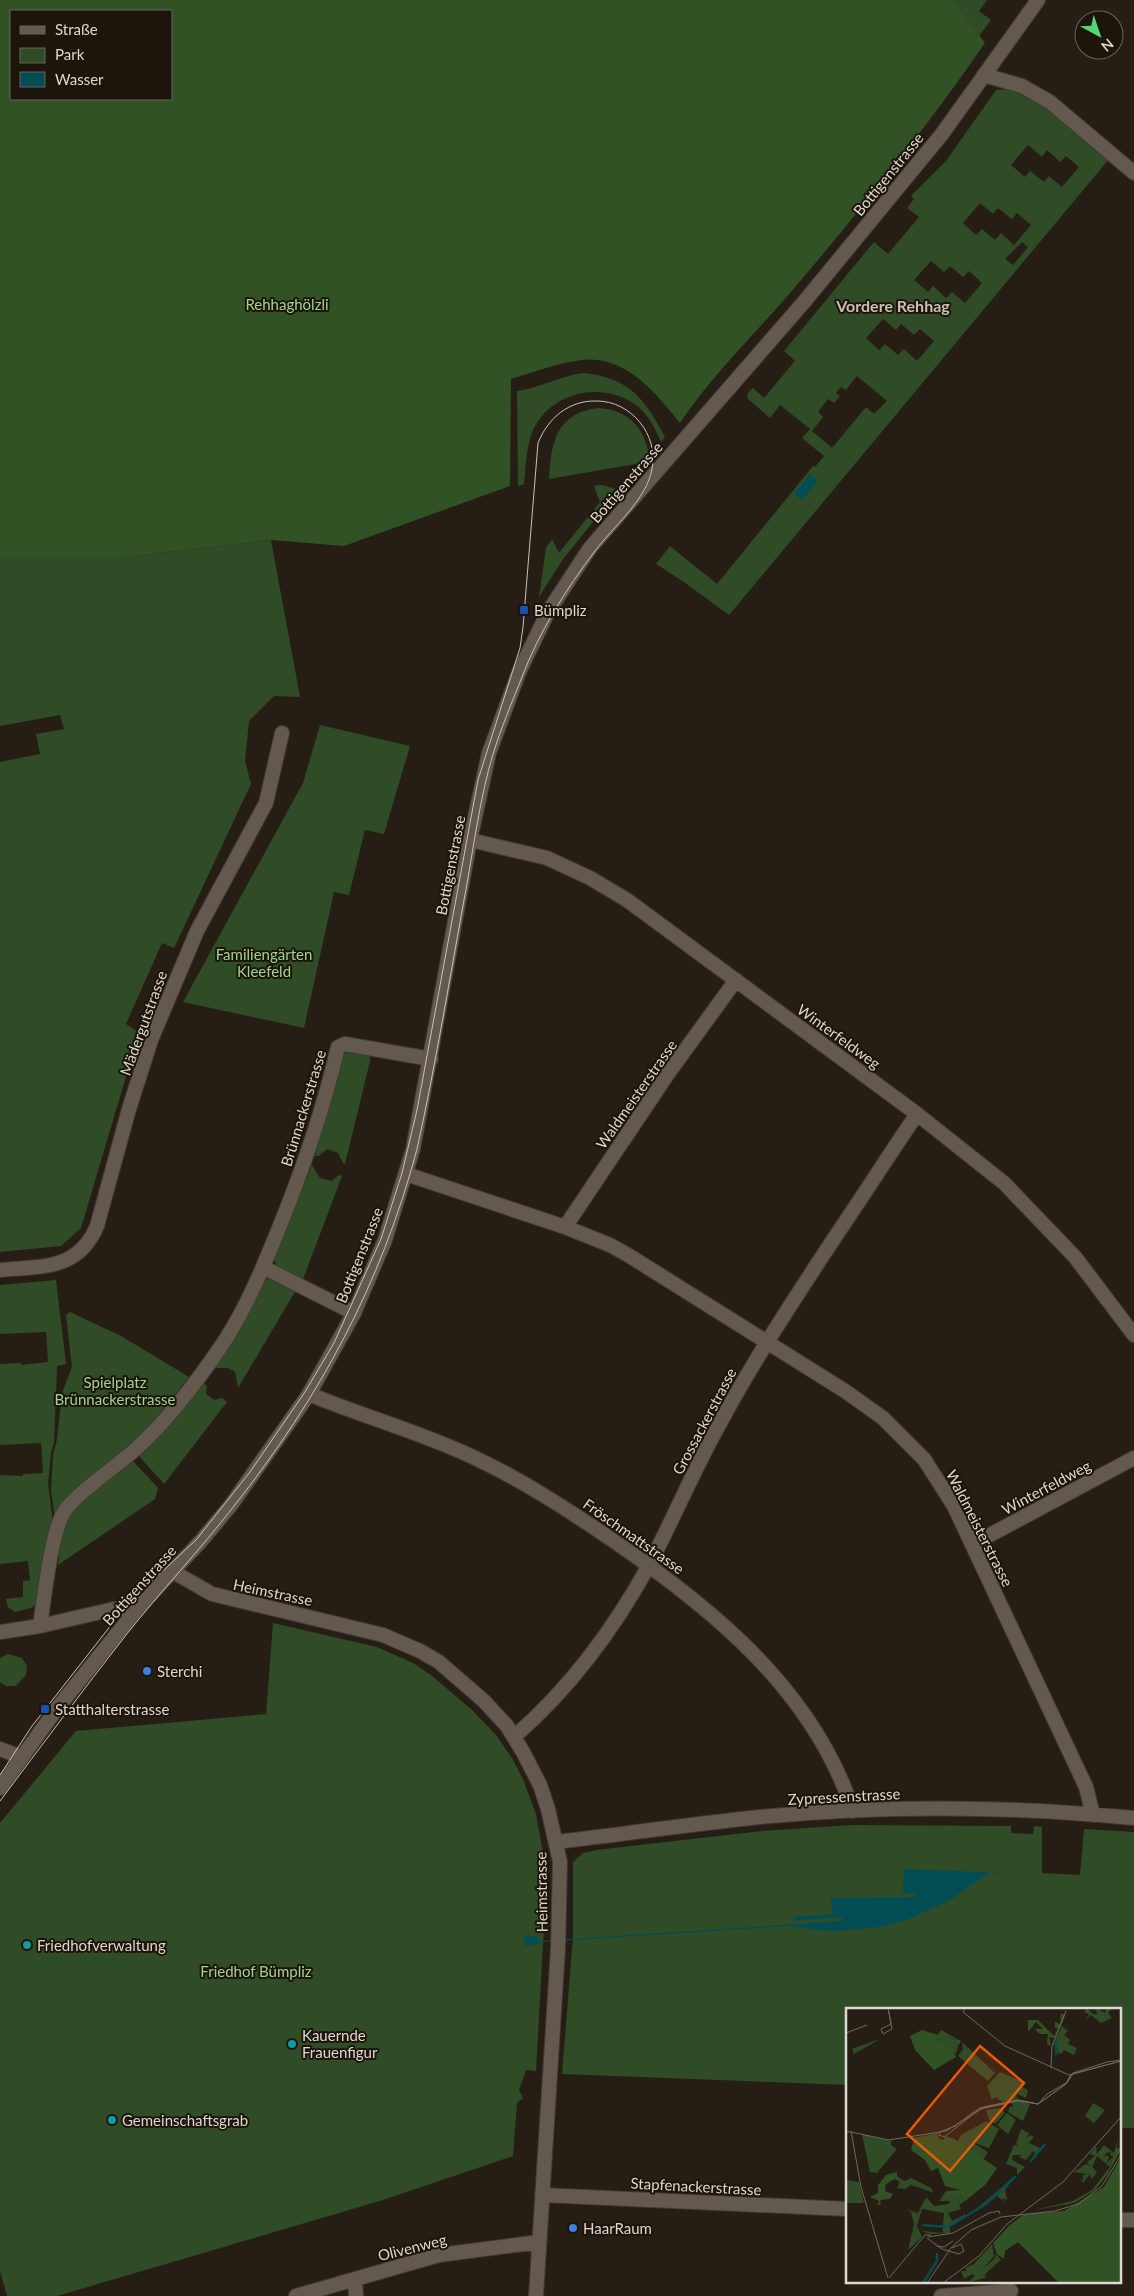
<svg xmlns="http://www.w3.org/2000/svg" width="1134" height="2296" font-family="Lato,sans-serif">
  <style>
    .green { fill: #304c26; fill-rule: evenodd }
    .forest { fill: #315224; fill-rule: evenodd }
    .water { fill: #034d55 }
    .lines { fill: none; stroke-linecap: round; stroke-linejoin: round }
    .minor-casing { stroke: #413a34; stroke-width: 16 }
    .tertiary-casing { stroke: #413a34; stroke-width: 16 }
    .minor { stroke: #63594e; stroke-width: 14 }
    .tertiary { stroke: #63594e; stroke-width: 14 }
    .tram { stroke: #c8c2bc; stroke-width: 1 }
    .transit-dot { fill: #1a4fb4; stroke: #1d150b; stroke-width: 2 }
    .shop-dot { fill: #3f7fe0; stroke: #1d150b; stroke-width: 2 }
    .culture-dot { fill: #0f9aa8; stroke: #1d150b; stroke-width: 2 }
    .labels { text-anchor: middle; dominant-baseline: central; stroke-width: 4; stroke-linejoin: round; paint-order: stroke }
    .street-label { font-size: 15px; fill: #ded8d2; stroke: #1d150b }
    .park-label { font-size: 15px; fill: #9fd48d; stroke: #1d150b }
    .poi-label { font-size: 15px; fill: #ded8d2; stroke: #1d150b; text-anchor: start }
    .neighbourhood-label { font-size: 16px; font-weight: bold; fill: #cabfb2; stroke: #1d150b }
    .inset-river { fill: none; stroke: #034d55; stroke-width: 2.5 }
    .inset-road { fill: none; stroke: #706860; stroke-width: 1 }
    .view { fill: #e8590c; fill-opacity: 0.15; stroke: #e8590c; stroke-width: 2.5 }
    .inset-edge { fill: none; stroke: #ded8d2; stroke-width: 2.5 }
  </style>
  <rect width="100%" height="100%" fill="#261e14"/>
  <!-- green -->
  <path class="green" d="M953 0H987L979 11 991 20 979 36Z
    M1008 89 1023 92 1036 99 1109 159 729 615 684 582 656 564 670 546 717 584 813 466 815 467 824 456 802 438 810 429 780 405 770 418 748 399 747 394 753 388 764 398 795 361 784 351 874 242 888 254 919 217 907 208 914 199 911 196 946 161 996 90ZM1028 145 1042 157 1047 150 1060 162 1066 156 1079 167 1062 187 1049 176 1044 182 1030 171 1025 177 1011 165ZM980 203 993 214 998 208 1012 219 1017 213 1031 225 1014 245 1001 233 995 240 982 229 976 235 963 223ZM1022 242 1028 247 1013 265 1005 259ZM931 261 944 272 950 266 963 277 969 271 982 283 965 303 952 292 946 298 933 286 928 292 914 280ZM883 319 896 330 901 324 914 335 920 329 934 341 917 361 904 349 898 355 885 344 879 350 866 338ZM857 376 887 401 874 414 866 407 832 448 812 431 823 417 818 412 828 399 834 403 840 396 836 393 841 387 846 390Z
    M583 373C630 378 644 398 665 437L661 442C655 428 648 414 636 405 603 381 553 391 534 428 526 445 526 466 524 484L518 486 517 391C540 388 560 376 583 373Z
    M598 408C626 409 645 427 649 455L641 463 549 479C551 443 556 413 598 408Z
    M602 485 619 490 563 559 539 597 546 548 552 539 559 553 600 502 594 486Z
    M271 540 300 697 274 696 249 721 245 761 251 784 174 948 162 943 126 1024 139 1033 81 1228 61 1246 0 1252V762L40 754 36 734 64 729 60 715 0 726V557H125Z
    M320 725 410 746 384 834 365 830 349 895 334 892 304 1028 183 1002 303 783Z
    M348 1051 370 1052V1061L345 1164 343 1163 338 1153 327 1149 319 1156H315L342 1056Z
    M312 1165 320 1178 332 1181 339 1175 342 1176 302 1282 277 1266 274 1259Z
    M267 1278 296 1290 238 1388 235 1372 228 1368H213Z
    M56 1280 66 1364 57 1366 54 1443 51 1453 48 1484 53 1522 36 1604 31 1608 15 1612 8 1607 6 1599 23 1597V1581L30 1580 28 1561 0 1564V1475L23 1476V1474L43 1473 41 1443 0 1445V1364L21 1363V1365L48 1362 46 1332 0 1334V1285Z
    M70 1312 121 1336 189 1377 154 1422 55 1519 51 1490 53 1456 57 1439 62 1393 72 1367 66 1315Z
    M202 1382 207 1386 206 1394 214 1400 222 1398 227 1402 164 1484 138 1455Z
    M132 1460 158 1488 155 1499 58 1565C60 1549 60 1529 68 1516 79 1498 115 1475 132 1460Z
    M273 1623 377 1647 413 1663 431 1675 472 1710 496 1735 512 1758 523 1779 536 1814 547 1874 536 2071 526 2070 519 2090 523 2098 517 2103 513 2156 383 2200 57 2296H7L0 2271V1823L76 1731 266 1714Z
    M8 1654 22 1658 27 1666 26 1675 16 1686H6L0 1682V1658Z
    M852 1825 1011 1826V1833L1033 1834 1034 1826 1042 1827V1873L1080 1875 1084 1829 1134 1832V2128H1120V2010H848V2085L562 2074 573 1937V1862L583 1853 596 1850 762 1831Z"/>
  <!-- forest -->
  <path class="forest" d="M0 0H953L985 43C925 130 859 212 791 292 754 335 712 375 680 423 656 393 625 354 581 360 558 363 534 372 511 379L510 486 344 546 271 540 125 557H0ZM11 11H171V99H11Z"/>
  <!-- water -->
  <path class="water" d="M810 474 818 481 802 500 794 494Z
    M904 1869 1010 1873H989L947 1902 906 1920 886 1926 841 1931 819 1930 791 1926 541 1942 538 1944 525 1946 524 1937 538 1936 539 1941 842 1921V1917L794 1921V1917L832 1914 831 1898 915 1897V1893H903Z"/>
  <g class="lines">
    <defs>
      <path id="minor" d="M984 75 1022 86 1050 102 1134 173
        M470 840 547 858 590 878 627 900 917 1114 1004 1183 1075 1257 1134 1335
        M406 1174 565 1227 610 1245 628 1255 845 1391 883 1418 924 1459 954 1506 1086 1787 1093 1815
        M565 1227 667 1075 736 980
        M263 1267 354 1313
        M0 1270C41 1266 78 1271 97 1226L129 1109 151 1040 197 931 266 803 282 733
        M309 1394C364 1417 421 1432 475 1458 522 1480 565 1508 608 1537 711 1607 813 1689 853 1811
        M973 1544 1134 1458
        M172 1571 212 1594 383 1635 420 1651 439 1662 484 1701 507 1726 523 1752 540 1785 548 1809 560 1862 558 1948 536 2296
        M40 1626C44 1599 51 1533 64 1512 76 1493 120 1464 138 1447 171 1417 199 1379 224 1342 246 1308 262 1270 277 1233 302 1172 323 1111 338 1047L345 1044 431 1059
        M0 1632 40 1626 114 1609H137
        M515 1736C570 1688 614 1629 649 1565 674 1518 694 1469 720 1423 755 1358 795 1298 835 1237 863 1196 889 1155 917 1114
        M0 1749 21 1757
        M557 1842C624 1834 692 1824 760 1817 883 1805 1010 1806 1134 1818
        M542 2195 848 2209
        M1120 2220H1134
        M355 2279 356 2296
        M296 2296 439 2255 539 2242
        M941 2296 1011 2291"/>
      <path id="tertiary" d="M0 1788 55 1711 137 1609 201 1541 231 1505 309 1394 354 1313 385 1240 413 1149 470 840 489 753 519 672 548 612 590 548 804 302 942 134 1038 0"/>
    </defs>
    <!-- minor casing -->
    <use href="#minor" class="minor-casing"/>
    <!-- tertiary casing -->
    <use href="#tertiary" class="tertiary-casing"/>
    <!-- minor -->
    <use href="#minor" class="minor"/>
    <!-- tertiary -->
    <use href="#tertiary" class="tertiary"/>
    <!-- tram -->
    <path class="tram" d="M0 1775 32 1726 119 1615 141 1591 196 1540 250 1472 305 1392 334 1343 381 1239 402 1173 417 1110 478 780 520 648 523 627 538 443C548 418 569 400 597 401 631 401 659 435 652 469 647 499 613 527 595 551 566 589 539 632 522 677 512 702 501 728 493 754 480 798 474 844 466 889 450 976 436 1063 417 1149 381 1284 320 1397 234 1506 200 1550 161 1591 126 1635 83 1690 42 1745 0 1801"/>
  </g>
  <!-- markers -->
  <g class="transit-dot">
    <rect x="519" y="605" width="10" height="10" rx="2.5"/>
    <rect x="40" y="1704" width="10" height="10" rx="2.5"/>
  </g>
  <g class="shop-dot">
    <circle cx="147" cy="1671" r="5"/>
    <circle cx="573" cy="2228" r="5"/>
  </g>
  <g class="culture-dot">
    <circle cx="27" cy="1945" r="5"/>
    <circle cx="292" cy="2044" r="5"/>
    <circle cx="112" cy="2120" r="5"/>
  </g>
  <g class="labels">
    <!-- street labels -->
    <g class="street-label">
      <text transform="translate(888 174) rotate(-51)">Bottigenstrasse</text>
      <text transform="translate(626 482) rotate(-49)">Bottigenstrasse</text>
      <text transform="translate(450 865) rotate(-79)">Bottigenstrasse</text>
      <text transform="translate(143 1023) rotate(-70)">Mädergutstrasse</text>
      <text transform="translate(839 1036) rotate(36)">Winterfeldweg</text>
      <text transform="translate(636 1094) rotate(-55)">Waldmeisterstrasse</text>
      <text transform="translate(303 1108) rotate(-73)">Brünnackerstrasse</text>
      <text transform="translate(359 1255) rotate(-68)">Bottigenstrasse</text>
      <text transform="translate(704 1421) rotate(-62)">Grossackerstrasse</text>
      <text transform="translate(1046 1487) rotate(-28)">Winterfeldweg</text>
      <text transform="translate(980 1528) rotate(63)">Waldmeisterstrasse</text>
      <text transform="translate(634 1536) rotate(35)">Fröschmattstrasse</text>
      <text transform="translate(139 1585) rotate(-48)">Bottigenstrasse</text>
      <text transform="translate(273 1592) rotate(12)">Heimstrasse</text>
      <text transform="translate(844 1796) rotate(-3)">Zypressenstrasse</text>
      <text transform="translate(541 1892) rotate(-91)">Heimstrasse</text>
      <text transform="translate(696 2186) rotate(3)">Stapfenackerstrasse</text>
      <text transform="translate(412 2247) rotate(-14)">Olivenweg</text>
    </g>
    <!-- park labels -->
    <g class="park-label">
      <text x="287" y="304">Rehhaghölzli</text>
      <text x="264" y="954">Familiengärten<tspan x="264" dy="17">Kleefeld</tspan></text>
      <text x="115" y="1382">Spielplatz<tspan x="115" dy="17">Brünnackerstrasse</tspan></text>
      <text x="256" y="1971">Friedhof Bümpliz</text>
    </g>
    <!-- poi labels -->
    <g class="poi-label">
      <text x="534" y="610">Bümpliz</text>
      <text x="157" y="1671">Sterchi</text>
      <text x="55" y="1709">Statthalterstrasse</text>
      <text x="37" y="1945">Friedhofverwaltung</text>
      <text x="302" y="2035">Kauernde<tspan x="302" dy="17">Frauenfigur</tspan></text>
      <text x="122" y="2120">Gemeinschaftsgrab</text>
      <text x="583" y="2228">HaarRaum</text>
    </g>
    <!-- neighbourhood labels -->
    <g class="neighbourhood-label">
      <text x="893" y="305">Vordere Rehhag</text>
    </g>
  </g>
  <!-- overview -->
  <g transform="translate(846 2008)">
    <rect width="275" height="275" fill="#261e14"/>
    <path d="M241 0 247 6H251L250 0 259 5 260 0H266L262 5 266 10 255 15 245 7 239 12 243 6 238 4ZM216 18 222 23 218 27 224 32 222 36 231 40 228 47 218 42 215 46 211 44 212 39 207 37ZM96 25 113 33 110 46 90 32ZM34 31 8 46 6 41 0 43ZM116 34 149 65 142 73 112 48 117 41ZM154 64 178 74 176 79 182 82 180 90 172 86 170 88 173 91 157 94 149 89 146 92 141 78ZM175 93 184 96 177 113 162 104 164 98 168 99 165 95ZM247 95 259 102 248 115 239 108ZM155 100 159 105 149 116 143 112 140 102ZM161 105 170 112 162 126 151 117ZM140 113 153 121 143 140 126 134 142 144 137 152 111 134 115 127ZM175 121 183 125 180 131 184 127 188 129 183 135 194 140 193 143 187 149 184 153 183 154 189 145 187 143 180 152 173 149 176 147H167L166 152 179 159 171 167V160L160 156 168 137 173 138 170 136ZM16 126 45 133V137L51 141 31 165 24 164ZM258 137 268 145V149L264 147 265 144 260 145 257 151 260 147 263 149 261 155 266 150 264 159 251 148 246 159 251 164 246 171 244 166 237 175 234 171 237 173V167L241 166 228 164 240 156 244 158 241 154 249 148 244 146 250 138 251 146ZM170 167 159 182 161 192 155 190 161 196 151 188 122 208ZM65 170 85 180 88 185 65 177 59 181 51 180 54 174 49 171 59 173ZM0 172 13 174 18 195H0ZM98 186H114L119 193 113 197 115 201 102 205 106 213 118 207 117 203 120 209 104 218V225L85 226 78 224 75 219 74 217 78 223 97 225V219H86L97 217 98 205 76 201 68 227 71 218 76 229 62 242 68 216 65 204 60 201 72 205 80 189 88 198 103 196 104 193H93ZM146 236 148 248 137 261 148 251 150 246 155 252 138 267 141 269 121 275 129 268 126 266 118 271 115 263H121L119 260 128 256Z" fill="#304c26"/>
    <path d="M215 5 219 7 216 16 208 30 203 29 205 38 201 36 202 26H194L189 21H197L190 14 182 24V12H192L208 28 212 20H209V14L214 16ZM76 22 92 27 95 22 115 33 113 37 110 31 96 26 90 32 107 42 110 49 88 62 69 42 64 28ZM92 125 93 130 97 132 100 128 108 131 151 160 139 177 119 193 114 186H98L100 183 114 182 99 178 92 160 85 163 79 152 65 142 68 130ZM272 132 271 141 275 139V142L261 167 249 182 228 195 188 202 227 193 246 182 264 159ZM275 149V275H213L172 234 159 243 158 251 151 246 147 235 164 217 178 206 218 203 258 179ZM51 164V168L58 173 49 171 40 176 39 183 47 186 44 191 34 192 35 196 31 197 33 193 24 189 32 185V177L40 167Z" fill="#315224"/>
    <path class="inset-river" d="M210 47V31M184 154 199 136M77 217 100 219M102 219 140 196 170 168M77 275 91 253V245"/>
    <path class="inset-road" d="M42 0 45 16 35 21 37 26 46 21 42 0M119 0 117 4 159 38 223 67 275 53M0 25 21 17M275 52 261 54 227 65 225 67 220 75 201 86 192 96 172 92 142 98 134 100 125 106 109 118 94 124 93 127 98 129 134 101 172 93 192 96 220 76 227 66 275 53M205 60 206 38 220 3M0 123 43 132 100 123 137 100 172 92 192 96 221 75 225 66M5 123 15 179 42 270M161 216 217 174 275 109M82 229 107 225 143 205 153 203 154 206M81 230 96 241 113 246 118 243 115 236 106 240M91 238 98 239 107 233M43 270 79 227H85M81 275 105 240 125 222 155 209 209 203 232 196 256 178 275 147M97 275 133 248 161 216"/>
    <path class="view" d="M134 38 178 75 104 163 61 126Z"/>
    <rect width="275" height="275" class="inset-edge"/>
  </g>
  <!-- legend -->
  <rect x="10" y="10" width="162" height="90" fill="#1d150b" stroke="#6a635b"/>
  <rect x="20" y="26" width="25" height="8" fill="#63594e" stroke="#6a635b"/>
  <text x="55" y="35" font-size="15" fill="#ded8d2">Straße</text>
  <rect x="20" y="48" width="25" height="15" fill="#304c26" stroke="#6a635b"/>
  <text x="55" y="60" font-size="15" fill="#ded8d2">Park</text>
  <rect x="20" y="72" width="25" height="15" fill="#034d55" stroke="#6a635b"/>
  <text x="55" y="85" font-size="15" fill="#ded8d2">Wasser</text>
  <!-- north arrow -->
  <g transform="translate(1099 35) rotate(140)"><circle r="24" fill="#1d150b" stroke="#6a635b"/>
  <path d="M0-4L9 19L0 12L-9 19Z" fill="#54d672"/>
  <text y="-8" font-size="14" font-weight="bold" text-anchor="middle" fill="#ded8d2">N</text>
  </g>
</svg>
